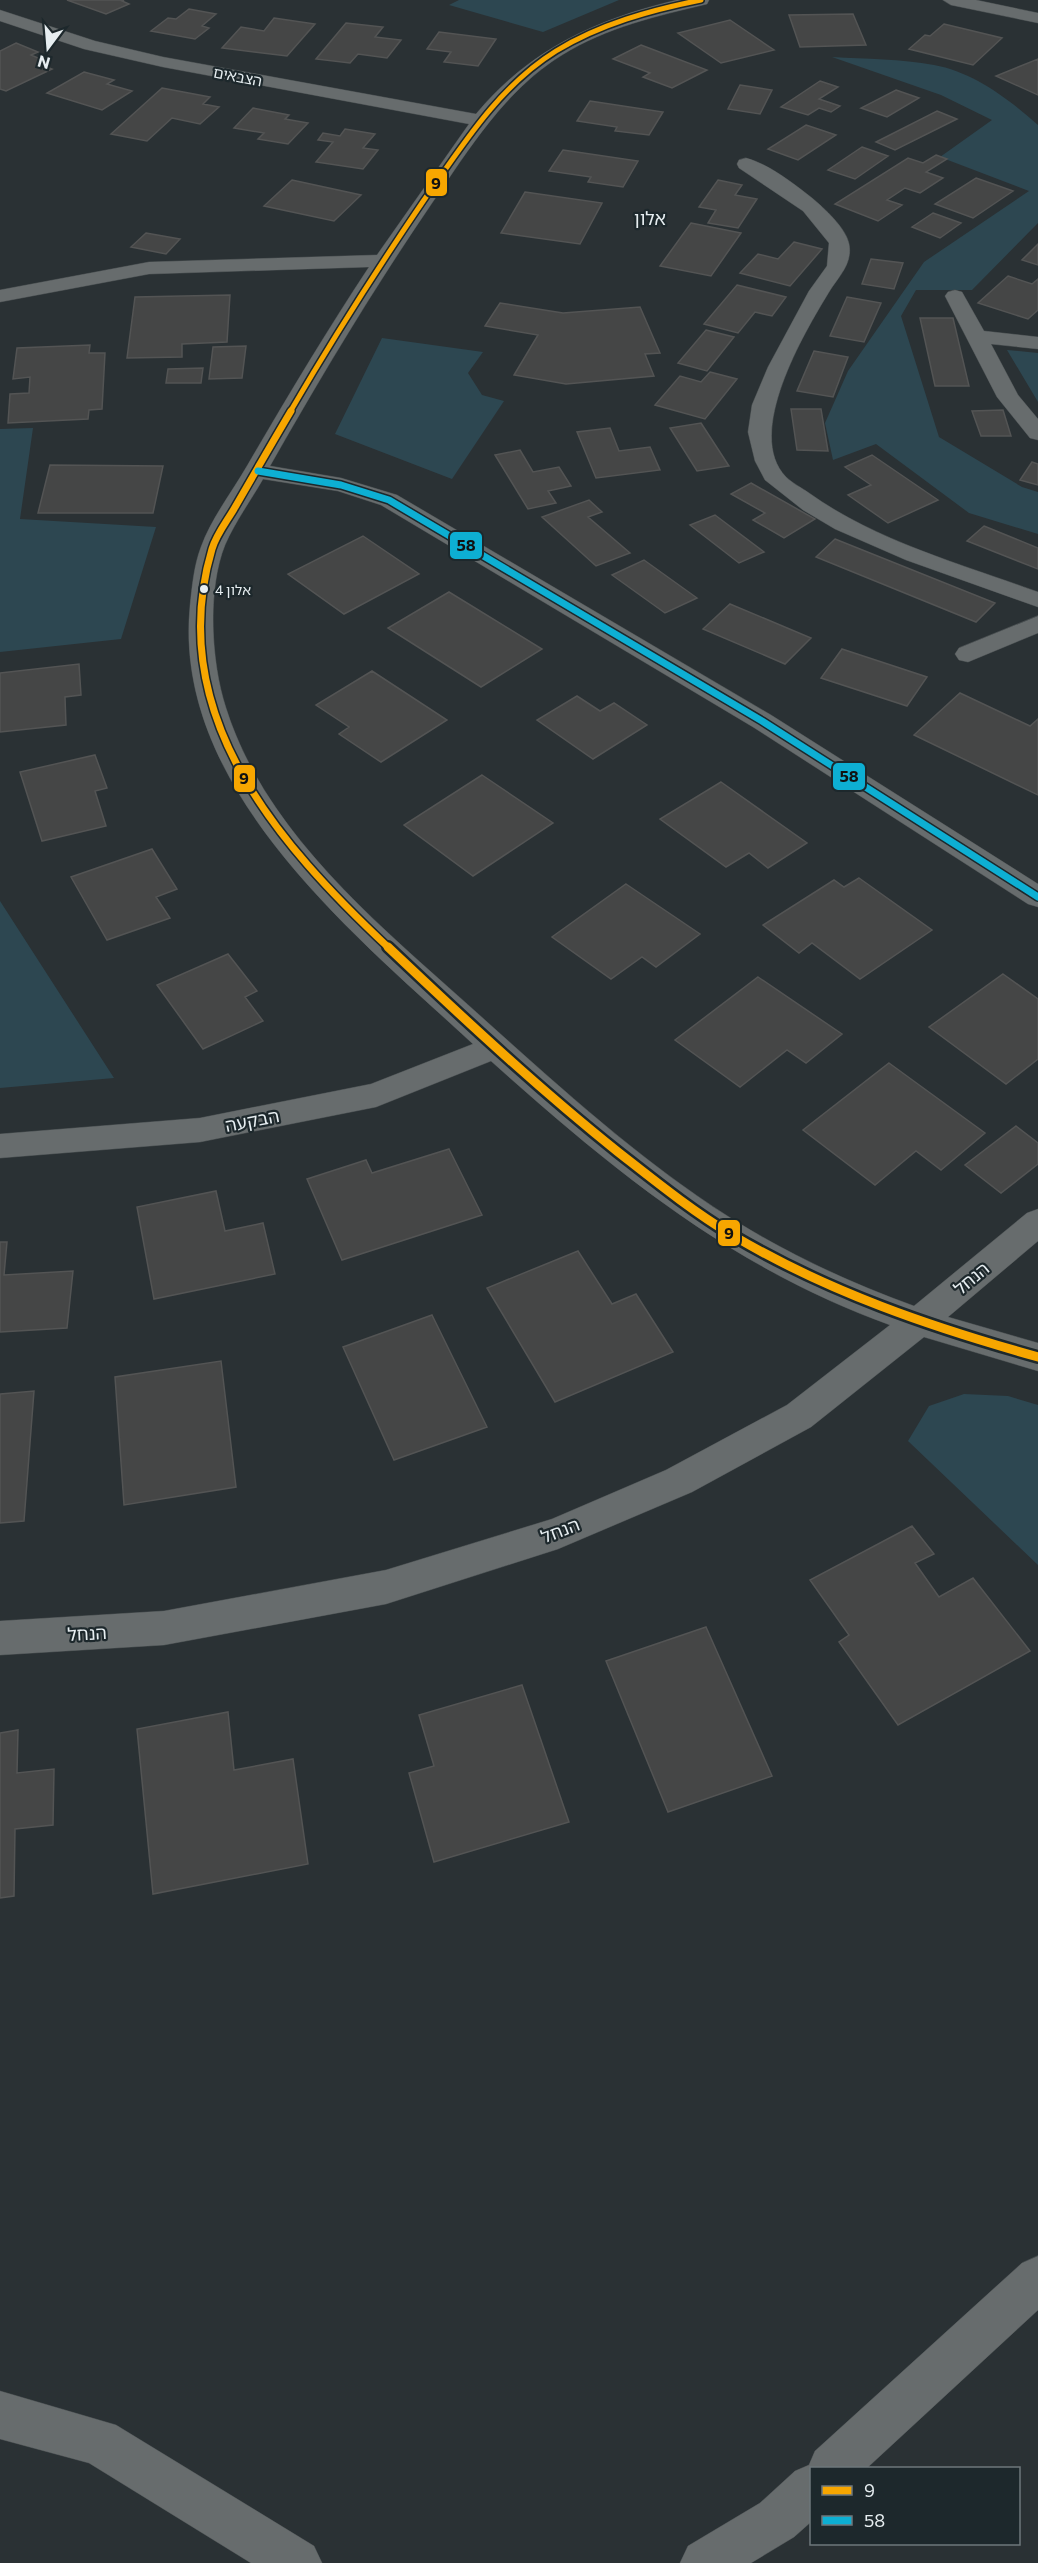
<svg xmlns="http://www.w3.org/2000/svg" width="1038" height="2563" font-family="Commissioner,'Noto Sans Hebrew',sans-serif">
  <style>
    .green { fill: #2d4751 }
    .building { fill: #454646; stroke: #535454; stroke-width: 1.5 }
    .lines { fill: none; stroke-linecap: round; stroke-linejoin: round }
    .minor-casing { stroke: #464c4e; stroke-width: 1 }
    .minor { fill: #676c6d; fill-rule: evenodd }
    .bus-1-far2-casing { stroke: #1d282c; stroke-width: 8 }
    .bus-1-far1-casing { stroke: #1d282c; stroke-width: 10 }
    .bus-1-casing { stroke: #1d282c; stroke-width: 14 }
    .bus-2-casing { stroke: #1d282c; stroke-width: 10 }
    .bus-1-far2 { stroke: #f7a600; stroke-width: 5 }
    .bus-1-far1 { stroke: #f7a600; stroke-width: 7 }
    .bus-1 { stroke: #f7a600; stroke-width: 9 }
    .bus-2 { stroke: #0dafd3; stroke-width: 7 }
    .bus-dot { fill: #e7eef1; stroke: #1d282c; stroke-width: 2 }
    .labels { text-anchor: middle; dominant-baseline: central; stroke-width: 4.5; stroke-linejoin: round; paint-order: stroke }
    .far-bus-label { font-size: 14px; fill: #e7eef1; stroke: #1d282c; text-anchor: start }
    .far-street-label { font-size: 15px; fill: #e7eef1; stroke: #1d282c }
    .far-quarter-label { font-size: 18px; fill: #e7eef1; stroke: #1d282c }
    .street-label { font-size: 18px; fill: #e7eef1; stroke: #1d282c }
    .line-badge { stroke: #1d282c; stroke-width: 2 }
    .pale-badge-label { font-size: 16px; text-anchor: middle; font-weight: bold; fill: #111 }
  </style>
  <rect width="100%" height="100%" fill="#2a3134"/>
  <!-- green -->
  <path class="green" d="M459 0H619L543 32 449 5Z
    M832 57C866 59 901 59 934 65 973 72 1009 99 1038 125V223L972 290H916L901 316 939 437 1022 487 1038 492V534L969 513 876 444 833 460 825 423 848 371 924 262 1029 191 940 157 992 120 941 95Z
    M382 338 483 352 468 373 482 395 504 401 452 479 335 434Z
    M1007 350 1038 353V402Z
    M33 428 20 519 156 527 121 639 0 652V429Z
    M0 901 114 1078 0 1088Z
    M964 1394 1008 1396 1038 1405V1565L908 1441 929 1406Z"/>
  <!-- building -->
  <path class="building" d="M67 0H124L122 1 129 4 106 14Z
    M189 9 216 14 202 26 209 28 195 39 151 31 168 18 176 19Z
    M853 14 866 45 800 47 789 15Z
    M274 18 315 24 287 56 222 48 241 27 264 31Z
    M730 20 774 50 721 63 678 33Z
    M346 23 383 27 375 37 401 40 387 58 358 54 350 63 316 59Z
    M944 24 1002 38 973 65 909 49 925 35 930 36Z
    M439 32 496 39 478 66 444 62 451 52 427 49Z
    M16 43 38 52 31 55 45 61 39 64 52 69 6 91 0 89V51Z
    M641 45 707 70 672 88 643 77 650 73 613 59Z
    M1038 59V95L996 76Z
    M84 72 114 80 107 84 132 91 102 110 47 93Z
    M820 81 838 87 819 99 840 106 831 112 819 108 808 115 781 107Z
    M740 85 772 90 760 114 728 109Z
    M162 88 210 97 203 104 219 107 200 124 172 118 147 141 111 134Z
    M896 90 919 98 887 117 861 108Z
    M590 101 663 112 649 135 615 131 617 127 577 121Z
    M253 108 289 115 285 119 308 123 288 144 258 139 264 133 234 128Z
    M937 111 957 119 895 150 876 142Z
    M806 125 836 135 798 160 768 149Z
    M345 129 375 134 363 148 378 150 363 169 316 162 333 142 318 140 323 133 340 136Z
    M862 147 888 156 855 179 828 170Z
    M563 150 638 161 623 187 588 182 591 177 549 171Z
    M936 155 947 159 926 172 943 178 920 193 905 188 887 200 902 205 878 221 835 204 908 158 923 163Z
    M976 178 1013 191 973 218 935 204Z
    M292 180 361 195 334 221 264 206Z
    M718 180 742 185 735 195 757 199 738 228 708 223 716 210 699 207Z
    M525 192 602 203 580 244 501 233Z
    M933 213 961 223 940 238 912 227Z
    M691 223 741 233 711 276 660 266Z
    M146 233 180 239 166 254 131 247Z
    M794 242 822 249 790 286 740 273 758 254 778 259Z
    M1038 244V265L1022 260Z
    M871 259 903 263 894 289 862 284Z
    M1008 276 1032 284 1038 279V310L1028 319 978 303Z
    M737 285 786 297 772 316 755 312 738 333 704 324Z
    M230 295 227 342 182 344V357L127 358 135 297Z
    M847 297 881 303 864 342 830 336Z
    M500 303 563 313 640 307 660 353 645 354 654 376 566 384 514 375 538 335 485 326Z
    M920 318H953L969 386H935Z
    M706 330 734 337 707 371 678 363Z
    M90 345 89 353H105L102 409 89 410 88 419 8 423 10 394 29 393 30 377 13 379 17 348Z
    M246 346 242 378 209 379 213 347Z
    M814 351 848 357 833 397 797 391Z
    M203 368 201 383H166L168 369Z
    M710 372 737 379 705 419 655 405 680 376 701 382Z
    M791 409H821L828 451 797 450Z
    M1003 410 1011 436H981L972 411Z
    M701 423 729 466 697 471 670 428Z
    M610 428 619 451 650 447 660 470 596 478 577 432Z
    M520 450 533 472 559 467 571 486 548 491 556 503 528 509 495 455Z
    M872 455 938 500 888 523 848 495 871 485 845 467Z
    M1032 462 1038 464V485L1020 480Z
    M50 465 163 466 153 513H38Z
    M751 483 815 519 784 538 753 520 765 513 731 494Z
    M589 500 602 512 588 517 630 553 596 566 542 517Z
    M715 515 764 552 739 563 690 525Z
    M984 526 1038 548V569L967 541Z
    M363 536 419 574 344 614 288 574Z
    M835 539 995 603 976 622 816 557Z
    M644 560 697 598 665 613 612 575Z
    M449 592 542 649 481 687 388 628Z
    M730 604 811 638 785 664 703 629Z
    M842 649 927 677 907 706 821 678Z
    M79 664 81 695 65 697 66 725 0 732V673Z
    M372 671 447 720 381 762 339 734 349 727 316 705Z
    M960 693 1030 726 1038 719V795L914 735Z
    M577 696 600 711 614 703 647 725 593 759 537 720Z
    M95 755 107 788 95 791 106 826 42 841 20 772Z
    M482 775 553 823 473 876 404 825Z
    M721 782 807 843 768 868 749 853 726 867 660 819Z
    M152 849 177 889 156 897 170 918 107 940 71 877Z
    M859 878 932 930 860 979 812 943 799 953 763 925 834 880 844 887Z
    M626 884 700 934 656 967 642 957 611 979 552 937Z
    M228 954 257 991 245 997 263 1021 203 1049 157 985Z
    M1003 974 1038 999V1059L1006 1084 929 1027Z
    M758 977 842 1034 806 1063 787 1050 740 1087 675 1040Z
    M889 1063 985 1133 941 1170 916 1151 875 1185 803 1130Z
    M1016 1126 1038 1143V1164L1001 1193 965 1165Z
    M449 1149 482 1215 342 1260 307 1179 366 1160 372 1173Z
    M216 1191 225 1231 263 1223 275 1274 154 1299 137 1207Z
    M0 1242H7L4 1275 73 1271 67 1328 0 1332Z
    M578 1251 612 1304 636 1294 673 1352 555 1402 487 1288Z
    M432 1315 487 1427 394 1460 343 1347Z
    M221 1361 236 1487 124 1505 115 1377Z
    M34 1391 24 1521 0 1523V1394Z
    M912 1526 934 1554 915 1563 939 1597 973 1578 1030 1651 898 1725 839 1642 849 1635 810 1580Z
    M706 1627 772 1776 668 1812 606 1661Z
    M522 1685 569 1822 434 1862 409 1773 434 1766 419 1715Z
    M228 1712 234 1770 293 1759 308 1864 153 1894 137 1729Z
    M18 1730 17 1773 54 1769 53 1825 15 1829 14 1896 0 1898V1733Z"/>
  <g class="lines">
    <defs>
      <path id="minor" d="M677 0H709L707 4C657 16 607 27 562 55 505 90 469 149 432 203 374 288 321 376 270 466L341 478 397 495 771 715 1038 884V907L1028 904 753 727 381 505 338 491 263 479C251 500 235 522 225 545 207 590 211 662 226 708 267 838 388 932 486 1021 563 1090 641 1161 729 1217 786 1253 850 1283 914 1306L1027 1213 1038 1209V1241L948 1317 1038 1343V1371L924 1337 811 1427 692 1492 558 1549 386 1604 164 1645 0 1655V1621L164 1611 386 1570 552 1519 666 1470 787 1405 890 1325C732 1268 614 1171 491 1061L376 1107 200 1142 0 1158V1134L200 1118 371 1084 473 1044C353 933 172 788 190 606 192 587 194 565 201 547 211 519 232 492 247 466 286 399 326 332 369 267L149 274 0 302V290L149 262 377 255 469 124 163 67 84 49 0 21V10L95 41 163 57 476 114C530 49 597 19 677 0Z
        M943 0H976L1038 13V23L951 5Z
        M746 158C769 164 794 184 812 198 824 208 846 228 849 244 853 264 838 277 829 292 804 333 744 434 786 477 792 483 802 488 809 493 876 541 961 564 1038 592V607L906 560 835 529 803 510 765 480 755 461 748 432 752 405 768 367 809 291 827 266 829 243 803 211 739 168 737 164 739 160Z
        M955 290 962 292 984 331 1038 337V349L991 344 1018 395 1038 419V440L1030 438 997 397 945 296 948 292Z
        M1038 616V633L968 662 959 660 955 654 959 648Z
        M1038 2256V2310L867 2468H812V2521L794 2537 751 2563H680L688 2546 760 2503 795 2471 809 2465 815 2451 1022 2263Z
        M0 2391 116 2425 314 2546 322 2563H251L89 2463 0 2439Z"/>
    </defs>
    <!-- minor casing -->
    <use href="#minor" class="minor-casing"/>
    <!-- minor -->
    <use href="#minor" class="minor"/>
    <defs>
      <path id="bus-1-far2" d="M290 412C332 340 377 269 424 200 462 146 498 87 556 51 600 24 651 10 701 0"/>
      <path id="bus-1-far1" d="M291 411C272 443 253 476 234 509 227 521 216 535 212 549 163 714 278 844 390 949"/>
      <path id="bus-1" d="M388 947C463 1018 538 1088 618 1152 655 1181 692 1211 732 1235 828 1292 931 1327 1038 1357"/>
      <path id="bus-2" d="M258 471 341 485 389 500 762 721 1038 897"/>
    </defs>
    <!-- bus-1-far2 casing -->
    <use href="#bus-1-far2" class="bus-1-far2-casing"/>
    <!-- bus-1-far1 casing -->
    <use href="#bus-1-far1" class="bus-1-far1-casing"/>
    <!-- bus-1 casing -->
    <use href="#bus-1" class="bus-1-casing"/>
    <!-- bus-2 casing -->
    <use href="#bus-2" class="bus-2-casing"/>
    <!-- bus-1-far2 -->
    <use href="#bus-1-far2" class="bus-1-far2"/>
    <!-- bus-1-far1 -->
    <use href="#bus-1-far1" class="bus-1-far1"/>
    <!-- bus-1 -->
    <use href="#bus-1" class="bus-1"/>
    <!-- bus-2 -->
    <use href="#bus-2" class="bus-2"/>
  </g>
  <!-- markers -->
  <circle class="bus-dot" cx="204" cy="589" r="5"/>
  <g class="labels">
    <!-- far-bus labels -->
    <g class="far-bus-label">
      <text x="215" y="589">אלון 4</text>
    </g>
    <!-- far-street labels -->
    <g class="far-street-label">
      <text transform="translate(238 76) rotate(11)">הצבאים</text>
    </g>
    <!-- far-quarter labels -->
    <g class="far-quarter-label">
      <text x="650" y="218">אלון</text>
    </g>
    <!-- street labels -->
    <g class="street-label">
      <text transform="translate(252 1120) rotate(-11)">הבקעה</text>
      <text transform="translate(971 1278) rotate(-40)">הנחל</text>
      <text transform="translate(560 1530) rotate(-21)">הנחל</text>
      <text transform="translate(87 1633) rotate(-3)">הנחל</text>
    </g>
  </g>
  <g class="line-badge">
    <rect x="425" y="168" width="23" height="29" rx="6" fill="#f7a600"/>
    <rect x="449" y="531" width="34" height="29" rx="6" fill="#0dafd3"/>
    <rect x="832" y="762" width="34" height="29" rx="6" fill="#0dafd3"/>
    <rect x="233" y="764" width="23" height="29" rx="6" fill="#f7a600"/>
    <rect x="717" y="1219" width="24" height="28" rx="6" fill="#f7a600"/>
  </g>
  <g class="pale-badge-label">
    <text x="436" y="189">9</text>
    <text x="466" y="551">58</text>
    <text x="849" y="782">58</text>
    <text x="244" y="784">9</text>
    <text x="729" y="1239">9</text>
  </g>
  <!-- legend -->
  <rect x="810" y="2467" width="210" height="78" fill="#1d282c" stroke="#6e777b" stroke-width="1.5"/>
  <rect x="822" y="2486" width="30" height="9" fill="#f7a600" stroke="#6e777b" stroke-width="1.5"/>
  <text x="864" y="2497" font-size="18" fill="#e7eef1">9</text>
  <rect x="822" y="2516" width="30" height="9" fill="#0dafd3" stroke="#6e777b" stroke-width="1.5"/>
  <text x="864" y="2527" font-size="18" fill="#e7eef1">58</text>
  <!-- north arrow -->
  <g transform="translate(48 48) rotate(196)" stroke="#1d282c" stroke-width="4.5" paint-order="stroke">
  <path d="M0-4.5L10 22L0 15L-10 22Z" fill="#e7eef1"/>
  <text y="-9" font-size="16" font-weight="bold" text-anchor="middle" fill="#e7eef1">N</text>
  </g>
</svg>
